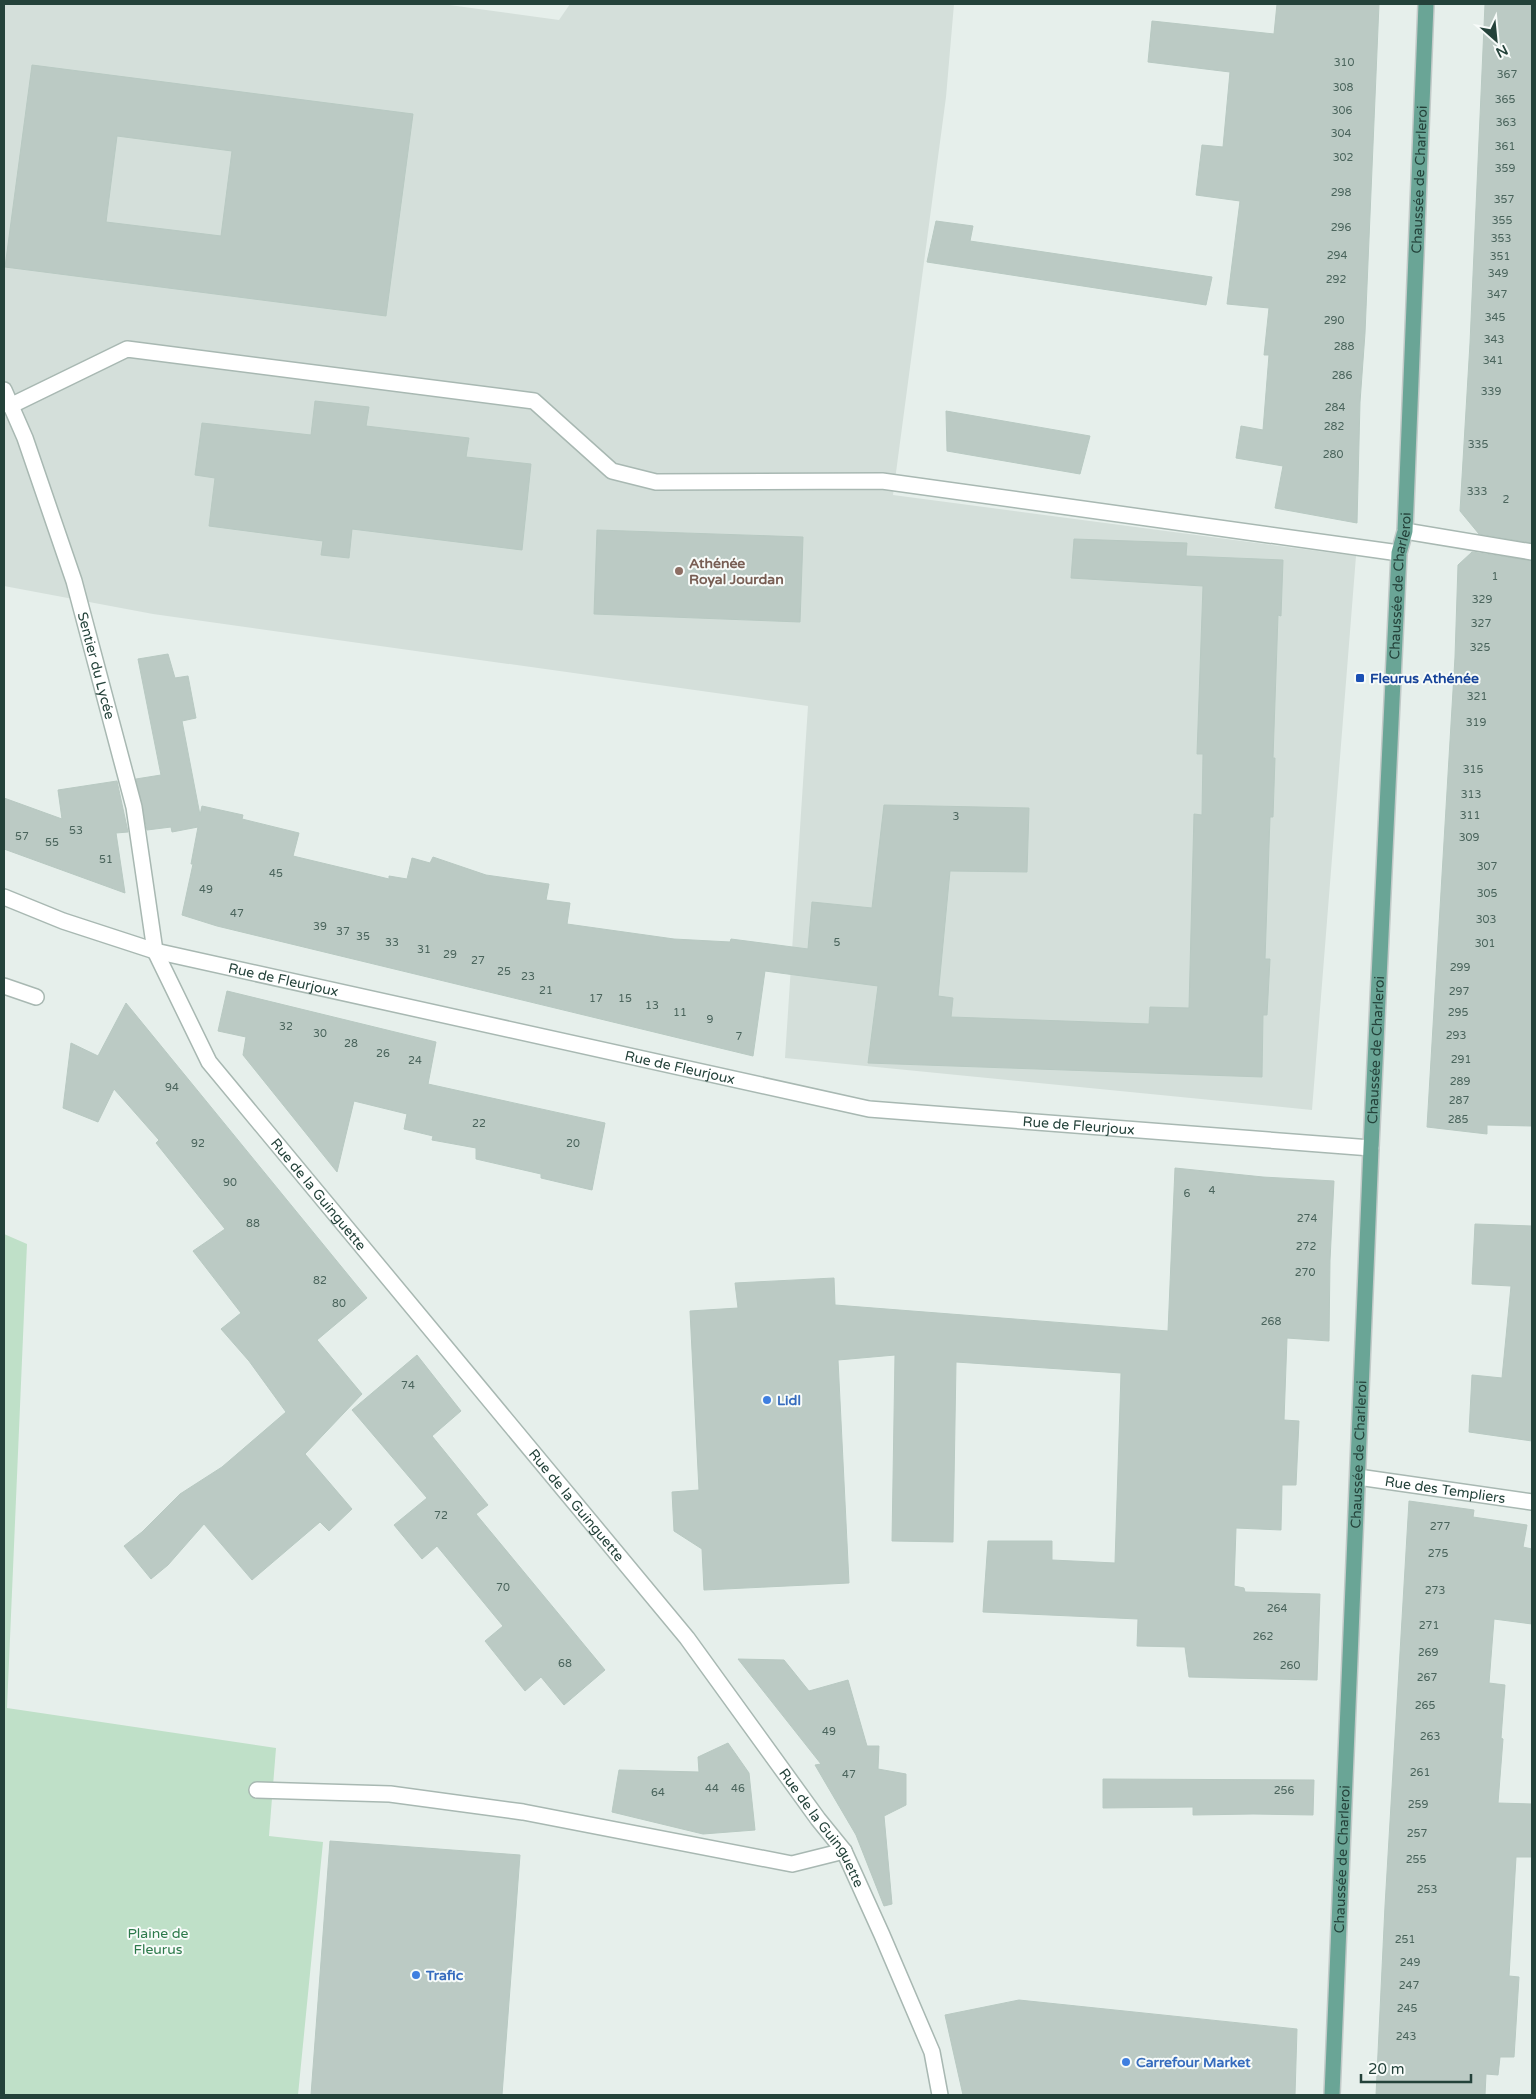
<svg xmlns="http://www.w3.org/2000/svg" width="1536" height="2099" font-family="'Varela Round',sans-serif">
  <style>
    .built { fill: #d4dfda }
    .green { fill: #bfe0c8 }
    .building { fill: #bbcac4; stroke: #b8c9c2; fill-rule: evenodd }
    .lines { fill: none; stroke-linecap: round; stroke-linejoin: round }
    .minor-casing { stroke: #a8b8b2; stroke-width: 18 }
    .major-casing { stroke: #c2cac8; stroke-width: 18 }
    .minor { stroke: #fff; stroke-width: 15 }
    .major { stroke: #6aa596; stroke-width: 15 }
    .education-dot { fill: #8d6e63; stroke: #f7fbf9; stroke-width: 2 }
    .transit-dot { fill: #1a4fb4; stroke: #f7fbf9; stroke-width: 2 }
    .shop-dot { fill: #3f7fe0; stroke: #f7fbf9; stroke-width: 2 }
    .labels { text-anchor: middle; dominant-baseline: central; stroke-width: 4; stroke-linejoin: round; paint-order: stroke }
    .number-label { font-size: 11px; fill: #4a645c }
    .street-label { font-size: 14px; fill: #24423a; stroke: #f7fbf9 }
    .education-label { font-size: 14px; font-weight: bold; fill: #785e54; stroke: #f7fbf9; text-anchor: start }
    .transit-label { font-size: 14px; font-weight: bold; fill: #164399; stroke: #f7fbf9; text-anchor: start }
    .shop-label { font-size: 14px; font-weight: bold; fill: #366cbe; stroke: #f7fbf9; text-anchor: start }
    .park-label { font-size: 14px; fill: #2d7a4b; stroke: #f7fbf9 }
  </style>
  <rect width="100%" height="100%" fill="#e6efeb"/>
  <!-- built -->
  <path class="built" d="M4 4H442L559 20 570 4H954L946 97 893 495 1356 556 1312 1110 785 1058 808 706 153 614 4 586Z"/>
  <!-- green -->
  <path class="green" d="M4 1234 27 1244 7 1708 276 1748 269 1836 323 1842 298 2095H4Z"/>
  <!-- building -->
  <path class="building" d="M1277 4H1379L1365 333 1360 402 1357 523 1275 508 1283 466 1236 458 1241 426 1263 430 1269 355H1264L1269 308 1227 304 1240 201 1196 195 1202 145 1223 147 1230 72 1148 62 1152 21 1274 34Z
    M1485 4H1532V543L1479 534 1460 511 1470 343Z
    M32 65 413 114 386 316 5 267ZM117 136 232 151 221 236 106 222Z
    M936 221 973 226 970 241 1212 277 1206 305 927 262Z
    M315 401 369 407 366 426 469 438 466 457 531 464 522 550 352 529 349 558 321 555 323 541 209 526 215 478 195 475 202 423 311 435Z
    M946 411 1090 436 1080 474 947 451Z
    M597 530 803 537 800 622 594 614Z
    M1074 539 1187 543 1186 556 1283 560 1281 616 1278 615 1273 758H1275L1273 817H1270L1265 959H1270L1267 1015H1263L1262 1077 868 1063 878 986 765 971 753 1056 217 926 182 915 193 864H191L198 827 172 832 171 827 147 830 136 779 161 775 138 659 168 654 175 678 188 676 196 718 182 721 200 815 202 806 243 815 242 819 299 833 293 856 389 879V876L407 879 412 858 430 863 433 857 486 875 549 884 546 900 570 903 567 924 674 939 730 942 731 939 808 949 812 902 872 908 884 805 1029 808 1027 872 950 871 938 996 953 998 951 1017 1149 1024 1150 1007 1189 1008 1194 814 1202 815 1203 754H1197L1203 586 1071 578Z
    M1472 552 1532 561 1531 1126 1487 1125V1134L1427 1127 1455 657 1458 565Z
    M117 781 128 832 116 833 125 893 4 849V798L62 819 58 790Z
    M227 991 436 1042 428 1084 605 1123 592 1190 541 1178V1174L476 1159V1148L432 1140 433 1136 404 1129 407 1114 354 1101 337 1172 243 1055 246 1037 218 1031Z
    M126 1003 367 1298 317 1340 362 1394 305 1454 352 1509 329 1531 320 1522 252 1580 204 1524 168 1565 151 1579 124 1546 142 1532 180 1494 222 1467 286 1412 249 1361 221 1329 241 1313 193 1251 225 1229 156 1143 159 1140 114 1089 98 1122 63 1108 71 1043 98 1056Z
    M1175 1168 1263 1177 1334 1181 1330 1260 1329 1341 1287 1338 1284 1420 1299 1421 1296 1485H1282L1281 1530 1236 1528 1234 1586 1244 1588 1245 1592 1320 1594 1317 1680 1189 1677 1185 1647 1137 1646 1138 1619 983 1612 988 1541H1052V1560L1115 1563 1121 1373 956 1362 953 1542 892 1541 895 1355 838 1360 849 1583 704 1590 702 1549 674 1531 672 1492 699 1490 690 1311 738 1308 735 1283 834 1278 835 1305 1168 1331Z
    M1475 1224 1532 1226V1441L1469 1432 1472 1375 1502 1378 1511 1286 1472 1284Z
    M417 1355 461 1411 432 1436 488 1505 476 1514 605 1670 564 1705 541 1677 525 1691 485 1641 503 1626 437 1546 422 1559 394 1525 427 1498 352 1410Z
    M1409 1501 1474 1510 1473 1517 1527 1525 1523 1547 1532 1549V1624L1494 1619 1489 1683 1505 1685 1501 1738 1503 1739 1498 1803 1532 1804V1857H1516L1509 1976 1519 1977 1514 2057H1500L1498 2075 1486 2074 1485 2095H1376L1385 1906Z
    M738 1659 784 1660 809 1691 848 1680 867 1746H879L878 1769 906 1774V1805L884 1816 892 1904 884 1906 856 1835 815 1765 821 1764Z
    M728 1743 749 1773 755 1830 703 1834 612 1812 619 1770 699 1772 698 1757Z
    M1103 1779 1314 1780 1313 1815 1253 1814 1193 1815V1807L1103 1808Z
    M330 1841 520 1855 502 2095H311Z
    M1019 2000 1297 2029 1295 2095H963L945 2015Z"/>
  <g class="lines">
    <defs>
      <g id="minor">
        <path id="s1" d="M4 390 25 438 74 581 134 807 155 951 209 1062 687 1638 818 1819 844 1851 882 1935 932 2052 940 2095"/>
        <path d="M10 406 127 349 534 401 612 471 656 482 882 481 1399 553"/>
        <path d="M1405 531 1532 552"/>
        <path id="s2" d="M4 897 63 921 155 951 869 1109 1371 1148"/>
        <path d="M4 986 36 997"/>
        <path id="s3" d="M1358 1477 1532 1502"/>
        <path d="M257 1790 390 1794 523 1812 792 1864 844 1851"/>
      </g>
      <g id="major">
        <path id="s4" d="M1332 2095 1371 1148 1399 553 1405 531 1426 4"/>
      </g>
    </defs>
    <!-- minor casing -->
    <use href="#minor" class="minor-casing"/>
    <!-- major casing -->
    <use href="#major" class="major-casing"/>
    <!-- minor -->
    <use href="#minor" class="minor"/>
    <!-- major -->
    <use href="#major" class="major"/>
  </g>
  <!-- markers -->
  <circle class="education-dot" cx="679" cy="571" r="5"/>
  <rect class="transit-dot" x="1355" y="673" width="10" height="10" rx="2.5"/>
  <g class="shop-dot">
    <circle cx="767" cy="1400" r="5"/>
    <circle cx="416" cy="1975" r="5"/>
    <circle cx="1126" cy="2062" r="5"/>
  </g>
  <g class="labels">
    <!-- number labels -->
    <g class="number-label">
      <text x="1344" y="62">310</text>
      <text x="1507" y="74">367</text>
      <text x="1343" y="87">308</text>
      <text x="1505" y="99">365</text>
      <text x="1342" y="110">306</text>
      <text x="1506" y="122">363</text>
      <text x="1341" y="133">304</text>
      <text x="1505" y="146">361</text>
      <text x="1343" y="157">302</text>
      <text x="1505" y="168">359</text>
      <text x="1341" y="192">298</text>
      <text x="1504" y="199">357</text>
      <text x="1502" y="220">355</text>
      <text x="1341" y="227">296</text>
      <text x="1501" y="238">353</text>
      <text x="1337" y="255">294</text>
      <text x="1500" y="256">351</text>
      <text x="1498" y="273">349</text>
      <text x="1336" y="279">292</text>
      <text x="1497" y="294">347</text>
      <text x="1495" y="317">345</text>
      <text x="1334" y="320">290</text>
      <text x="1494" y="339">343</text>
      <text x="1344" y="346">288</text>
      <text x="1493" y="360">341</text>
      <text x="1342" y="375">286</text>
      <text x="1491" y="391">339</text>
      <text x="1335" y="407">284</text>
      <text x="1334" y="426">282</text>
      <text x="1478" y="444">335</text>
      <text x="1333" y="454">280</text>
      <text x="1477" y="491">333</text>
      <text x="1506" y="499">2</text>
      <text x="1495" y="576">1</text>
      <text x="1482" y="599">329</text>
      <text x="1481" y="623">327</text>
      <text x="1480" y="647">325</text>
      <text x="1477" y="696">321</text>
      <text x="1476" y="722">319</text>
      <text x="1473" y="769">315</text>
      <text x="1471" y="794">313</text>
      <text x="1470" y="815">311</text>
      <text x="956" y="816">3</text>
      <text x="76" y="830">53</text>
      <text x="22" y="836">57</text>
      <text x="1469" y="837">309</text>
      <text x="52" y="842">55</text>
      <text x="106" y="859">51</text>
      <text x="1487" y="866">307</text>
      <text x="276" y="873">45</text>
      <text x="206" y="889">49</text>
      <text x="1487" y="893">305</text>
      <text x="237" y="913">47</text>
      <text x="1486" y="919">303</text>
      <text x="320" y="926">39</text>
      <text x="343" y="931">37</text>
      <text x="363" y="936">35</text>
      <text x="392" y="942">33</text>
      <text x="837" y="942">5</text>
      <text x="1485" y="943">301</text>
      <text x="424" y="949">31</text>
      <text x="450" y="954">29</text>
      <text x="478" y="960">27</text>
      <text x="1460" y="967">299</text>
      <text x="504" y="971">25</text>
      <text x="528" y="976">23</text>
      <text x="546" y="990">21</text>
      <text x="1459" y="991">297</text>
      <text x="596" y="998">17</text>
      <text x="625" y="998">15</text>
      <text x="652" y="1005">13</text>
      <text x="680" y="1012">11</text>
      <text x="1458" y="1012">295</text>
      <text x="710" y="1019">9</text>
      <text x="286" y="1026">32</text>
      <text x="320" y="1033">30</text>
      <text x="1456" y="1035">293</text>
      <text x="739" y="1036">7</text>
      <text x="351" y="1043">28</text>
      <text x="383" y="1053">26</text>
      <text x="1461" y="1059">291</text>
      <text x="415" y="1060">24</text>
      <text x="1460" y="1081">289</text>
      <text x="172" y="1087">94</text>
      <text x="1459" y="1100">287</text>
      <text x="1458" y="1119">285</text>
      <text x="479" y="1123">22</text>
      <text x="198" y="1143">92</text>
      <text x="573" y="1143">20</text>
      <text x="230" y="1182">90</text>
      <text x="1212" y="1190">4</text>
      <text x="1187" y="1193">6</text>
      <text x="1307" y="1218">274</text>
      <text x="253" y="1223">88</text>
      <text x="1306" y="1246">272</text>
      <text x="1305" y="1272">270</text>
      <text x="320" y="1280">82</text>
      <text x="339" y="1303">80</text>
      <text x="1271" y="1321">268</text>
      <text x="408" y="1385">74</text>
      <text x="441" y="1515">72</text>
      <text x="1440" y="1526">277</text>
      <text x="1438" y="1553">275</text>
      <text x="503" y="1587">70</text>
      <text x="1435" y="1590">273</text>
      <text x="1277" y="1608">264</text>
      <text x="1429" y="1625">271</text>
      <text x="1263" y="1636">262</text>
      <text x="1428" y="1652">269</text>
      <text x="565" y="1663">68</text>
      <text x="1290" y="1665">260</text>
      <text x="1427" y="1677">267</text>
      <text x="1425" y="1705">265</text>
      <text x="829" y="1731">49</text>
      <text x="1430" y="1736">263</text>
      <text x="1420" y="1772">261</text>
      <text x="849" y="1774">47</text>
      <text x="712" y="1788">44</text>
      <text x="738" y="1788">46</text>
      <text x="1284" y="1790">256</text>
      <text x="658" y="1792">64</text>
      <text x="1418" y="1804">259</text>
      <text x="1417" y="1833">257</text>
      <text x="1416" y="1859">255</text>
      <text x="1427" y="1889">253</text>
      <text x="1405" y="1939">251</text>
      <text x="1410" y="1962">249</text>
      <text x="1409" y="1985">247</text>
      <text x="1407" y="2008">245</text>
      <text x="1406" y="2036">243</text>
    </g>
    <!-- street labels -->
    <g class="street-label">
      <text stroke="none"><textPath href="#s4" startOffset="1918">Chaussée de Charleroi</textPath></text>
      <text stroke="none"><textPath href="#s4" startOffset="1511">Chaussée de Charleroi</textPath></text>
      <text stroke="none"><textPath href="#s1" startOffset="291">Sentier du Lycée</textPath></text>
      <text stroke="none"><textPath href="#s2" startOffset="292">Rue de Fleurjoux</textPath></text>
      <text stroke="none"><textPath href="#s4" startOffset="1046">Chaussée de Charleroi</textPath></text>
      <text stroke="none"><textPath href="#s2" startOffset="698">Rue de Fleurjoux</textPath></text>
      <text stroke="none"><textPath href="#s2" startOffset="1102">Rue de Fleurjoux</textPath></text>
      <text stroke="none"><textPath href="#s1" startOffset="878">Rue de la Guinguette</textPath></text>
      <text stroke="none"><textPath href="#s4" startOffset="641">Chaussée de Charleroi</textPath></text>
      <text stroke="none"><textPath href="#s3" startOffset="88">Rue des Templiers</textPath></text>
      <text stroke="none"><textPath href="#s1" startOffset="1282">Rue de la Guinguette</textPath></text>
      <text stroke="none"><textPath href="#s1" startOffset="1688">Rue de la Guinguette</textPath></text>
      <text stroke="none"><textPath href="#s4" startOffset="236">Chaussée de Charleroi</textPath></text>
    </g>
    <!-- education labels -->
    <g class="education-label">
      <text x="689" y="563">Athénée<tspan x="689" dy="16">Royal Jourdan</tspan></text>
    </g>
    <!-- transit labels -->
    <g class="transit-label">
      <text x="1370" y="678">Fleurus Athénée</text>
    </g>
    <!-- shop labels -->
    <g class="shop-label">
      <text x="777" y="1400">Lidl</text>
      <text x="426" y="1975">Trafic</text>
      <text x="1136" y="2062">Carrefour Market</text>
    </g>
    <!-- park labels -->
    <g class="park-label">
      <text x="158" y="1933">Plaine de<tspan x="158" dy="16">Fleurus</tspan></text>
    </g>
  </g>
  <!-- border -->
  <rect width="1536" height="2099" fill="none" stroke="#24423a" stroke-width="10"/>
  <!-- north arrow -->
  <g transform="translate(1496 40) rotate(153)" stroke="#f7fbf9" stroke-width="4" paint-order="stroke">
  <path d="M0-4L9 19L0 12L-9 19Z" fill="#24423a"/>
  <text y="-8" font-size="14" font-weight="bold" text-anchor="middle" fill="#24423a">N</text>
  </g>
  <!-- scale -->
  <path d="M1361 2074v8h110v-8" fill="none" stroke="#24423a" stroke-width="2.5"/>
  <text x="1368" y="2074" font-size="15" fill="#24423a" stroke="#f7fbf9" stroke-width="4" paint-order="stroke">20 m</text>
</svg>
